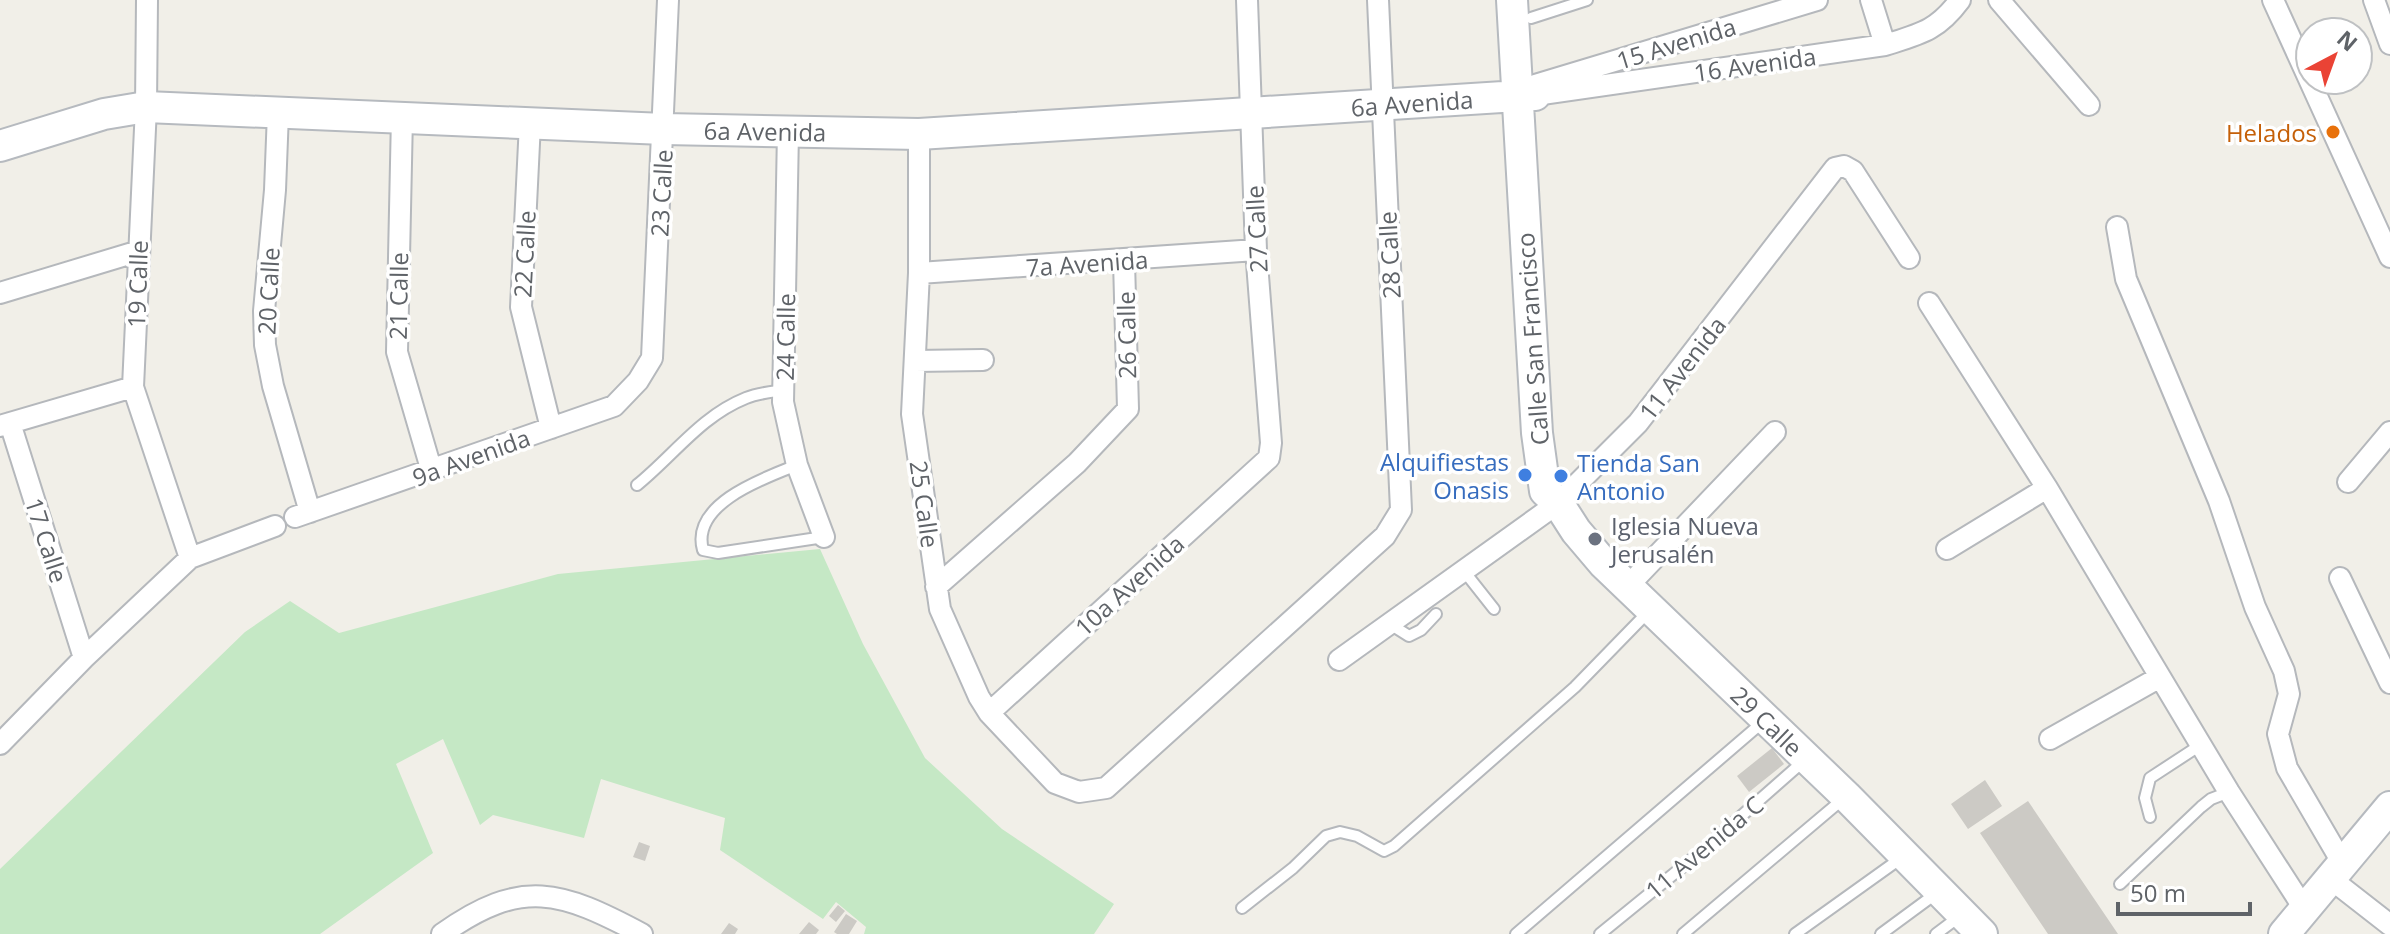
<svg xmlns="http://www.w3.org/2000/svg" width="2390" height="934" font-family="'Open Sans',sans-serif">
  <style>
    .green { fill: #c5e8c5 }
    .building { fill: #cccac5 }
    .lines { fill: none; stroke-linecap: round; stroke-linejoin: round }
    .lane-casing { stroke: #b5b8bc; stroke-width: 14 }
    .street-casing { stroke: #b5b8bc; stroke-width: 24 }
    .secondary-casing { stroke: #b6babf; stroke-width: 34 }
    .lane { stroke: #fff; stroke-width: 10 }
    .street { stroke: #fff; stroke-width: 20 }
    .secondary { stroke: #fff; stroke-width: 30 }
    .food-dot { fill: #e8710a; stroke: #fff; stroke-width: 3 }
    .shop-dot { fill: #3f7fe0; stroke: #fff; stroke-width: 3 }
    .worship-dot { fill: #6b7280; stroke: #fff; stroke-width: 3 }
    .labels { text-anchor: middle; dominant-baseline: central; stroke-width: 7; stroke-linejoin: round; paint-order: stroke }
    .street-label { font-size: 24px; fill: #5f6368; stroke: #fff }
    .food-label { font-size: 24px; fill: #c56008; stroke: #fff; text-anchor: end }
    .shop-label { font-size: 24px; fill: #366cbe; stroke: #fff; text-anchor: end }
    .worship-label { font-size: 24px; fill: #5b616d; stroke: #fff; text-anchor: start }
  </style>
  <rect width="100%" height="100%" fill="#f1efe8"/>
  <!-- green -->
  <path class="green" d="M820 549 863 644 925 758 1002 829 1114 904 1094 934H864L866 927 836 902 823 919 720 850 725 818 601 779 584 838 493 815 480 825 443 739 396 764 433 853 320 934H0V869L245 632 290 601 339 633 558 574Z"/>
  <!-- building -->
  <path class="building" d="M1772 748 1784 764 1749 792 1737 776Z
    M1985 780 2002 806 1968 829 1951 804Z
    M2028 801 2118 934H2048L1980 833Z
    M639 842 650 846 645 861 633 857Z
    M838 905 845 911 836 922 829 916Z
    M846 914 857 921 849 934H837L834 932Z
    M809 922 819 930 816 934H799Z
    M729 923 738 929 735 934H721Z"/>
  <g class="lines">
    <defs>
      <path id="lane" d="M1531 18 1587 0
        M797 465C764 478 690 504 703 550L718 553 824 537
        M637 485C674 455 701 416 746 398 758 393 771 392 784 390
        M1464 571 1494 609
        M1390 624 1409 636 1421 630 1436 614
        M2150 817 2145 798 2150 778 2202 744
        M2120 884 2201 807 2211 799 2229 792
        M1242 908 1293 868 1326 836 1340 832 1357 836 1384 851 1394 846 1575 687 1649 611
        M1516 934 1764 721
        M1600 934 1697 855 1806 759
        M1683 934 1843 799
        M1795 934 1904 856
        M1881 934 1938 892
        M1936 934 1960 916"/>
      <path id="street" d="M147 0 146 107 133 387 190 558
        M1871 0 1885 45
        M1999 0 2089 105
        M2273 0 2390 257
        M2374 0 2390 44
        M1535 85 1817 0
        M1535 95 1885 45C1920 34 1937 31 1960 0
        M278 113 275 190 264 311 265 345 273 386 310 512
        M402 116 397 352 432 472
        M530 123 521 307 551 428
        M788 131 783 402 797 465 824 537
        M919 134V273L912 414 940 609 979 697 989 713 1055 783 1079 792 1106 788 1385 536 1401 510 1378 0
        M2117 227 2126 279 2219 501 2255 607 2284 671 2289 694 2278 734 2287 768 2343 864
        M919 273 1256 250
        M0 293 139 251
        M1929 303 2047 488 2229 792 2305 910
        M915 361 983 360
        M10 423 84 658
        M0 426 133 387
        M2348 482 2390 432
        M295 517 614 406 638 381 652 358 668 0
        M1947 549 2047 488
        M2340 578 2390 683
        M936 587 1077 463 1128 409 1124 261
        M1627 587 1775 432
        M1339 660 1558 503 1638 423 1835 168 1844 166 1853 171 1909 258
        M989 713 1269 458 1271 443 1256 250 1247 0
        M2050 739 2160 677
        M0 744 84 658 190 558 275 526
        M2331 879 2390 925
        M442 934C522 877 561 891 642 934"/>
      <path id="secondary" d="M1512 0 1537 433 1545 491 1558 503 1576 531 1604 564 1846 796 1982 934
        M0 146 104 114 146 107 664 129 919 134 1535 95
        M2284 934 2390 807"/>
    </defs>
    <!-- lane casing -->
    <use href="#lane" class="lane-casing"/>
    <!-- street casing -->
    <use href="#street" class="street-casing"/>
    <!-- secondary casing -->
    <use href="#secondary" class="secondary-casing"/>
    <!-- lane -->
    <use href="#lane" class="lane"/>
    <!-- street -->
    <use href="#street" class="street"/>
    <!-- secondary -->
    <use href="#secondary" class="secondary"/>
  </g>
  <!-- markers -->
  <circle class="food-dot" cx="2333" cy="132" r="8"/>
  <g class="shop-dot">
    <circle cx="1525" cy="475" r="8"/>
    <circle cx="1561" cy="476" r="8"/>
  </g>
  <circle class="worship-dot" cx="1595" cy="539" r="8"/>
  <g class="labels">
    <!-- street labels -->
    <g class="street-label">
      <text transform="translate(1676 43) rotate(-17)">15 Avenida</text>
      <text transform="translate(1755 64) rotate(-8)">16 Avenida</text>
      <text transform="translate(1412 103) rotate(-4)">6a Avenida</text>
      <text transform="translate(765 131) rotate(1)">6a Avenida</text>
      <text transform="translate(661 193) rotate(-87)">23 Calle</text>
      <text transform="translate(1256 229) rotate(-93)">27 Calle</text>
      <text transform="translate(524 254) rotate(-87)">22 Calle</text>
      <text transform="translate(1389 255) rotate(-93)">28 Calle</text>
      <text transform="translate(1087 263) rotate(-4)">7a Avenida</text>
      <text transform="translate(137 284) rotate(-88)">19 Calle</text>
      <text transform="translate(268 291) rotate(-87)">20 Calle</text>
      <text transform="translate(398 296) rotate(-89)">21 Calle</text>
      <text transform="translate(1126 335) rotate(-91)">26 Calle</text>
      <text transform="translate(785 337) rotate(-89)">24 Calle</text>
      <text transform="translate(1532 339) rotate(-94)">Calle San Francisco</text>
      <text transform="translate(1682 368) rotate(-52)">11 Avenida</text>
      <text transform="translate(471 457) rotate(-20)">9a Avenida</text>
      <text transform="translate(925 504) rotate(82)">25 Calle</text>
      <text transform="translate(47 540) rotate(72)">17 Calle</text>
      <text transform="translate(1129 585) rotate(-42)">10a Avenida</text>
      <text transform="translate(1767 721) rotate(44)">29 Calle</text>
      <text transform="translate(1704 847) rotate(-40)">11 Avenida C</text>
    </g>
    <!-- food labels -->
    <g class="food-label">
      <text x="2317" y="132">Helados</text>
    </g>
    <!-- shop labels -->
    <g class="shop-label">
      <text x="1509" y="461">Alquifiestas<tspan x="1509" dy="28">Onasis</tspan></text>
      <text x="1577" y="462" text-anchor="start">Tienda San<tspan x="1577" dy="28">Antonio</tspan></text>
    </g>
    <!-- worship labels -->
    <g class="worship-label">
      <text x="1611" y="525">Iglesia Nueva<tspan x="1611" dy="28">Jerusalén</tspan></text>
    </g>
  </g>
  <!-- north arrow -->
  <g transform="translate(2334 56) rotate(41)"><circle r="38" fill="#ffffff" stroke="#bfc1c3" stroke-width="2"/>
  <path d="M0-6L14 30L0 20L-14 30Z" fill="#ea4335"/>
  <text y="-12" font-size="22" font-weight="bold" text-anchor="middle" fill="#5f6368">N</text>
  </g>
  <!-- scale -->
  <path d="M2118 902v12h132v-12" fill="none" stroke="#5f6368" stroke-width="4"/>
  <text x="2130" y="902" font-size="24" fill="#5f6368" stroke="#ffffff" stroke-width="6" paint-order="stroke">50 m</text>
</svg>
